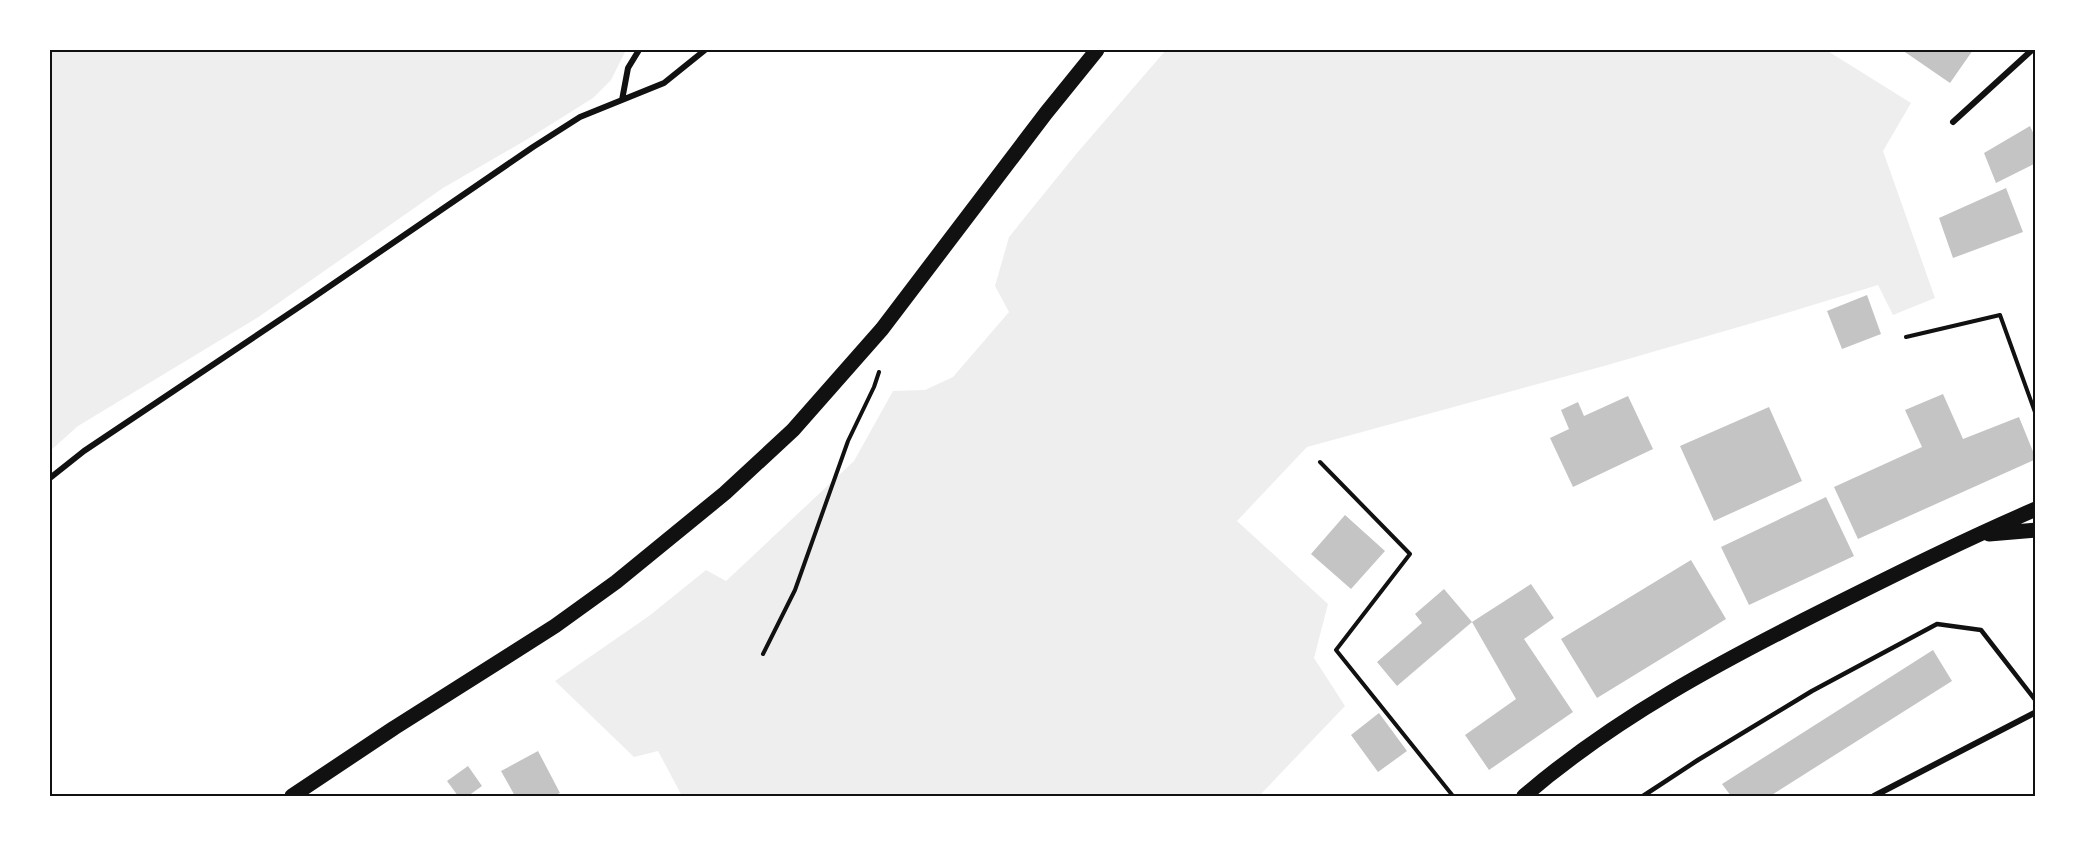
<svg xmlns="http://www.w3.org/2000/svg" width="2085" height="846" font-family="Cabin,sans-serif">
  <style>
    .green { fill: #eee }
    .building { fill: #c4c4c4 }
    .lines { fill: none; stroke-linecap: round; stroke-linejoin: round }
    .path { stroke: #111; stroke-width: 4 }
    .service { stroke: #111; stroke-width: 4.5 }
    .minor { stroke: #111; stroke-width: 6 }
    .primary { stroke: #111; stroke-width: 15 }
    .neatline { fill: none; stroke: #111; stroke-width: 2 }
  </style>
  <rect width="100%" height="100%" fill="#fff"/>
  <!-- green -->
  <path class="green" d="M50 50H626L611 80 593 98 526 140 443 188 257 318 78 426 50 451Z
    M1166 50H1826L1911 103 1883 151 1935 298 1893 315 1878 285 1790 312 1604 366 1307 447 1237 521 1328 604 1314 658 1345 706 1259 796H682L658 751 634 757 555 681 649 616 706 570 726 581 854 461 893 391 925 390 953 377 1009 312 995 286 1009 237 1077 153Z"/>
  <!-- building -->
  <path class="building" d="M1902 50H1973L1950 83Z
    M2030 126 2036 139V163L1996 183 1984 153Z
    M2006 188 2023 232 1953 258 1939 218Z
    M1867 295 1881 334 1842 349 1827 311Z
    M1943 394 1963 439 2019 417 2036 459 1858 539 1834 487 1922 447 1905 410Z
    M1628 396 1653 449 1573 487 1550 438 1569 429 1561 410 1578 402 1584 416Z
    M1769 407 1802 481 1714 521 1680 446Z
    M1826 497 1854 556 1749 605 1721 547Z
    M1345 515 1385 551 1351 589 1311 554Z
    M1691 560 1726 619 1597 698 1561 639Z
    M1531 584 1554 618 1524 639 1573 712 1489 770 1465 735 1516 699 1472 622Z
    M1444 589 1472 622 1397 686 1377 662 1422 623 1415 614Z
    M1933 650 1952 681 1770 796H1731L1722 784Z
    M1379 713 1407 751 1378 772 1351 735Z
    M538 751 560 793 553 796H515L501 771Z
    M468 766 482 786 468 796H458L447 781Z"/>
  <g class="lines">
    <!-- path -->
    <path class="path" d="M1906 337 2000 315 2036 415
      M1320 462 1410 554 1336 650 1453 796
      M763 654 795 590 848 441 874 387 879 372"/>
    <!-- service -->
    <path class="service" d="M1643 796 1698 760 1812 691 1937 624 1981 630 2036 701"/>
    <!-- minor -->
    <path class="minor" d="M622 100 628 68 639 50
      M1953 122 2032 50
      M50 478 84 451 311 299 533 147 580 117 664 83 705 50
      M1874 796 2036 712"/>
    <!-- primary -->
    <path class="primary" d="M1989 534 2036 530
      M292 796 394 728 555 626 616 582 725 493 793 430 882 329 1046 113 1097 50
      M1524 796C1616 717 1722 661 1830 607 1898 573 1966 539 2036 509"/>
  </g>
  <!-- border -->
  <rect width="2085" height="846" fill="none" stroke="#ffffff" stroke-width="102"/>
  <rect x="51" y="51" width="1983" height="744" class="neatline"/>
</svg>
